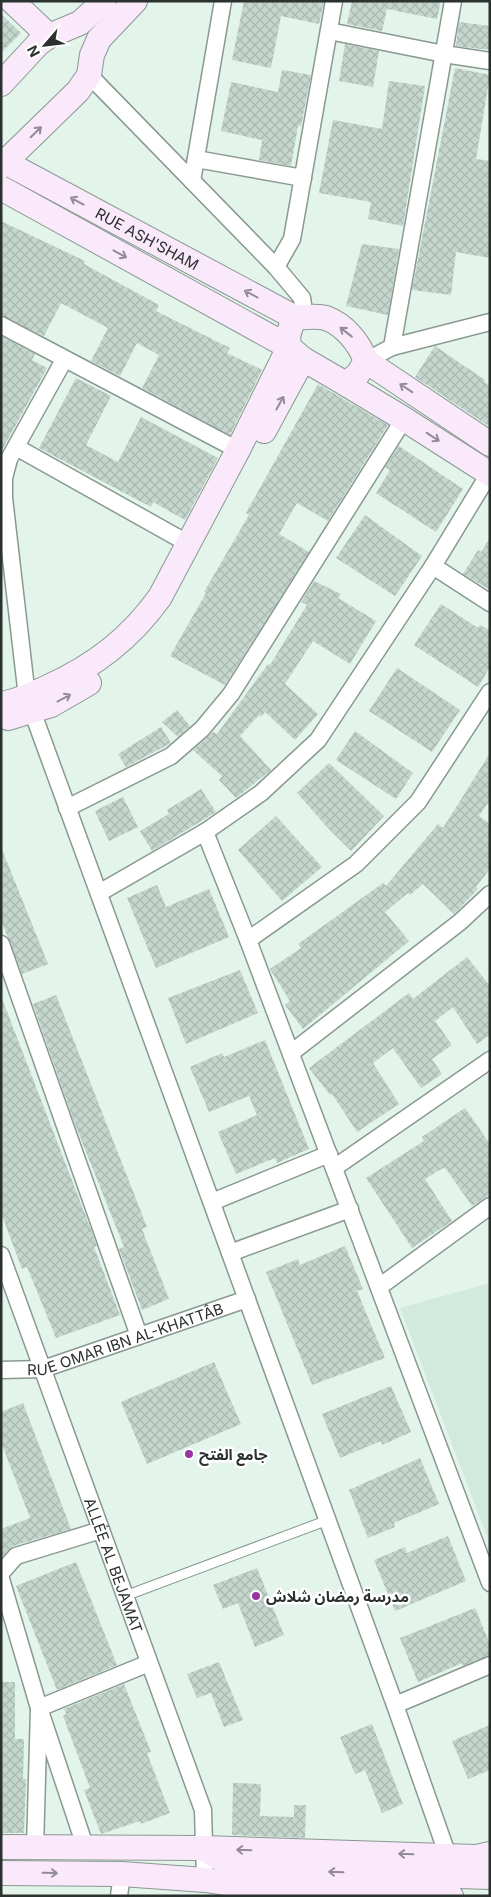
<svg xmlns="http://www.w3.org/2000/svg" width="491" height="1897" font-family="Inter,'Noto Sans Arabic',sans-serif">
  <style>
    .built { fill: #d2eadd }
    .building { fill: url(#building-cross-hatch) }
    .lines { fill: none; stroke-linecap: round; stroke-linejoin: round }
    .lane-casing { stroke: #899991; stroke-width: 11 }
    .street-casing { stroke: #899991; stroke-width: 19 }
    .secondary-casing { stroke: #899991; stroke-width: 26 }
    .lane { stroke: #fff; stroke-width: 9 }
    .street { stroke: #fff; stroke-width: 16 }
    .secondary { stroke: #fae8fb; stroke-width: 24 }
    .oneway { stroke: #928c94 }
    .poi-dot { fill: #96369e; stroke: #fff; stroke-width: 2 }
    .labels { text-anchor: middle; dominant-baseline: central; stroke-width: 5; stroke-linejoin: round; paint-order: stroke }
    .street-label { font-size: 15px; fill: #2b312e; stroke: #fff }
    .poi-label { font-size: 15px; font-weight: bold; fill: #2b312e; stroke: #fff; text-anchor: start }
  </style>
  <defs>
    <pattern id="building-cross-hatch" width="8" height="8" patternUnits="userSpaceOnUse" patternTransform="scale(1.25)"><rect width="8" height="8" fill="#c5d6cd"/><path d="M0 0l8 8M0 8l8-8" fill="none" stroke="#a9b8b0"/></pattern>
  </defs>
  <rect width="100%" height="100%" fill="#e3f4eb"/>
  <!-- built -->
  <path class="built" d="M490 1283V1544L400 1308Z"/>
  <!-- building -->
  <path class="building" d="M244 1H324L319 24 281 16 271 68 232 60Z
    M352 1H441L437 19 387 9 382 31 347 24Z
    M1 14 21 33 1 53Z
    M459 22 490 26V50L456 46Z
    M345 44 379 51 373 87 339 81Z
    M455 68 490 75 476 159 490 161V258L456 252 451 295 412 290Z
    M282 70 311 75 301 126H298L291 166 259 160 262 140 221 131 231 82 278 92Z
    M389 81 425 86 403 226 368 219 371 202 319 193 333 120 382 129Z
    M1 221 85 261 84 264 159 305 156 311 230 348 227 353 262 370 230 435 142 388 159 355 137 343 120 376 91 361 108 328 61 303 44 336 1 315Z
    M362 244 399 249 388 315 346 306Z
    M1 336 35 354 32 360 47 368 1 452Z
    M435 346 485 380 484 382 490 386V427L415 377Z
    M76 378 111 396 86 445 118 462 141 417 218 458 185 520 153 502 151 507 39 448Z
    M318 384 388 425 328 521 297 503 279 534 309 552 225 685 170 656 206 593 204 592 249 515 246 513Z
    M399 446 463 489 436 532 376 493 390 470 385 467Z
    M365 515 422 556 395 596 336 558Z
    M490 538V590L463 574 478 550 481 552Z
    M314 581 341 594 338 598 376 621 350 664 313 641 285 684 318 714 295 740 265 712 261 717 259 715 240 736 271 770 236 798 219 780 222 776 193 750 213 732 217 734 268 664 270 665 307 605 301 602Z
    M441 604 478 628 480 625 490 630V667L478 687 414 645Z
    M397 668 460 710 432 752 369 711Z
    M177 710 190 726 178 737 162 722Z
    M161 727 171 743 126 767 118 754Z
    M355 731 413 773 396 799 336 760Z
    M490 753V800L479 816 490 824V869L476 887 478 889 454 914 423 884 410 895 408 893 385 912 409 941 303 1029 285 1005 290 1001 270 969 301 948 298 944 383 883 386 886 438 824 443 828Z
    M329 763 384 816 351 851 328 828 297 793Z
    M201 789 216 812 152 851 140 831 169 814 167 810Z
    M123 797 138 827 109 841 95 811Z
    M276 816 322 867 282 901 238 850Z
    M1 847 48 964 22 974 1 920Z
    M157 885 166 907 209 889 229 937 156 968 127 898Z
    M467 957 490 986V1035L477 1044 453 1007 435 1021 452 1045 432 1059 442 1074 421 1088 393 1048 373 1063 399 1104 357 1132 332 1094 330 1095 309 1068 409 993 413 999Z
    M240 970 258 1013 186 1044 168 998Z
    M56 995 147 1227 142 1229 169 1299 142 1310 119 1249 124 1247 73 1119 33 1004Z
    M1 996 93 1235 97 1246 94 1247 120 1315 56 1338 27 1267 22 1269 1 1213Z
    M265 1040 309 1149 277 1163 275 1158 236 1174 218 1132 257 1115 249 1096 209 1112 190 1067 222 1053 224 1057Z
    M465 1108 490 1144V1194L472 1206 446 1169 443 1168 425 1179 452 1221 412 1248 366 1178 424 1141 422 1137Z
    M345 1246 363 1289 357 1291 385 1358 312 1385 266 1272 298 1259 300 1265Z
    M214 1362 241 1424 147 1464 121 1402Z
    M391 1386 411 1432 382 1445 381 1441 340 1458 322 1414Z
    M23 1403 71 1529 13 1546 1 1558V1529L30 1518 1 1442V1412Z
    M420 1458 439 1504 394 1523 395 1527 368 1538 349 1490Z
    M448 1536 466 1581 395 1611 374 1560 405 1547 407 1553Z
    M76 1562 117 1665 57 1690 16 1586Z
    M257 1568 284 1635 255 1647 238 1603 223 1609 213 1585Z
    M475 1608 490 1644V1655L463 1666 462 1663 418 1682 400 1638Z
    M219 1662 243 1720 224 1727 211 1693 197 1698 187 1674Z
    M1 1682H15V1739H24L23 1779H26L24 1833H1Z
    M124 1684 151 1752 147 1753 170 1813 141 1824 140 1821 101 1834 84 1790 90 1788 63 1716 66 1714 64 1709Z
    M372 1724 403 1804 382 1813 365 1770 355 1774 340 1737Z
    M490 1725V1770L468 1779 452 1741Z
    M233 1783 261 1784 260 1816 294 1817V1805H306L305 1838 232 1835Z"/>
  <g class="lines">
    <defs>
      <path id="lane" d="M125 1596 328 1520"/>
      <g id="street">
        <path d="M329 31 444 54 490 61"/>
        <path d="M89 75 276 267 302 298 305 318"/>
        <path d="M196 159 303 178"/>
        <path d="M192 181 223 1"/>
        <path d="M276 267 292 239 334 1"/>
        <path d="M1 325 238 450"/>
        <path d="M392 347 490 322"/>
        <path d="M64 360 9 459 4 478V498L27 697 395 1705 448 1856"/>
        <path d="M366 361 392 347 453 1"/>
        <path d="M16 447 189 544"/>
        <path d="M433 566 490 603"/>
        <path d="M67 808 171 756 202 729 231 694 404 419"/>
        <path d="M205 832 248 940 490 1583"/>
        <path d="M99 893 205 832 261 793 318 740 433 566 489 474"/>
        <path d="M248 940 356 864 418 802 490 692"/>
        <path d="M1 944 139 1336"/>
        <path d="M291 1053 460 922 490 894"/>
        <path d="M334 1168 490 1060"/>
        <path d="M212 1202 329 1154"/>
        <path d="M230 1253 350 1209"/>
        <path id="s1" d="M1 1255 203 1810 205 1880"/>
        <path d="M379 1287 490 1206"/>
        <path id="s2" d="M1 1370 43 1369 247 1299"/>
        <path d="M1 1573 16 1556 101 1530"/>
        <path d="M1 1579 39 1708 85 1846"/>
        <path d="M395 1705 490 1665"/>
        <path d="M35 1848 39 1708 149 1663"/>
        <path d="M119 1896 122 1874"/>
      </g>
      <g id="secondary">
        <path d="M12 1 49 36"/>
        <path d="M1 84 38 44 49 36 80 23 104 1"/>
        <path id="s3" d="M1 160 294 317"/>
        <path d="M1 166 78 91 89 75 92 55 99 39 135 1"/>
        <path d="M1 188 289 347 303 359 346 384 358 374 366 361C359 343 345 325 326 318 316 315 305 318 294 317L288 336 289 347 238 450 160 597C130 639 94 666 48 687 33 694 18 701 1 704"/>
        <path d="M366 361 490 444"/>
        <path d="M346 384 404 419 490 474"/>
        <path d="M264 431 303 359"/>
        <path d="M8 718 51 705 89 683"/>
        <path d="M1 1847 204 1848 476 1857 490 1854"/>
        <path d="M205 1849 237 1869 490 1877"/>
        <path d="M1 1873 122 1874 205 1880 253 1887 451 1896"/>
      </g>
    </defs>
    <!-- lane casing -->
    <use href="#lane" class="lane-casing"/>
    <!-- street casing -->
    <use href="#street" class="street-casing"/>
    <!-- secondary casing -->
    <use href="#secondary" class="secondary-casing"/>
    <!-- lane -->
    <use href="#lane" class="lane"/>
    <!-- street -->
    <use href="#street" class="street"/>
    <!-- secondary -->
    <use href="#secondary" class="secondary"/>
  </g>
  <!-- one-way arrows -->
  <defs><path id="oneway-shaft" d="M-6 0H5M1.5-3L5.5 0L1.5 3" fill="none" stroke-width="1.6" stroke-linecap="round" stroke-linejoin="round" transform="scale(1.25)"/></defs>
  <g class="oneway">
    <use href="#oneway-shaft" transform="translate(36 132) rotate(-44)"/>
    <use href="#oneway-shaft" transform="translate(77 201) rotate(-152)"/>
    <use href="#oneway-shaft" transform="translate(120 254) rotate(29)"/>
    <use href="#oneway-shaft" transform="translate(251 294) rotate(-152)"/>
    <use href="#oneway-shaft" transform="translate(346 332) rotate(-142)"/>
    <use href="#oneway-shaft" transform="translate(406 388) rotate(-146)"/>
    <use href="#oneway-shaft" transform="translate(280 403) rotate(-61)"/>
    <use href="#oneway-shaft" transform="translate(433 437) rotate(33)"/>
    <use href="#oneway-shaft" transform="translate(64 698) rotate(-28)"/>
    <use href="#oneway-shaft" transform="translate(244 1850) rotate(-178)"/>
    <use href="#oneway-shaft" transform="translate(406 1854) rotate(-178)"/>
    <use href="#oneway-shaft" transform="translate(336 1872) rotate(-178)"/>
    <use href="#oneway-shaft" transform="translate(50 1873) rotate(1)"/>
  </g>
  <!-- markers -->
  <g class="poi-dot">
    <circle cx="189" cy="1454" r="5"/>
    <circle cx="256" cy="1596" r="5"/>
  </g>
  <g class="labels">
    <!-- street labels -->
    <g class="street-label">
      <text stroke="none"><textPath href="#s3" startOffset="166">RUE ASH'SHAM</textPath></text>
      <text stroke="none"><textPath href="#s2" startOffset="129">RUE OMAR IBN AL-KHATTÂB</textPath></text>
      <text stroke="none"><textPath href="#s1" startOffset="330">ALLÉE AL BEJAMAT</textPath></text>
    </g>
    <!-- poi labels -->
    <g class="poi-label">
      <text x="199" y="1454">جامع الفتح</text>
      <text x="266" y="1596">مدرسة رمضان شلاش</text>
    </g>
  </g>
  <!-- border -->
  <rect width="491" height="1897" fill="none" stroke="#2b312e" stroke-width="5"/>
  <!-- north arrow -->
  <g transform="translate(45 45) rotate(242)" stroke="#ffffff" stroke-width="4" paint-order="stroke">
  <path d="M0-4L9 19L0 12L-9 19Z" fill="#2b312e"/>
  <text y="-8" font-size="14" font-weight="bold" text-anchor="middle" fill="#2b312e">N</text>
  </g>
</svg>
